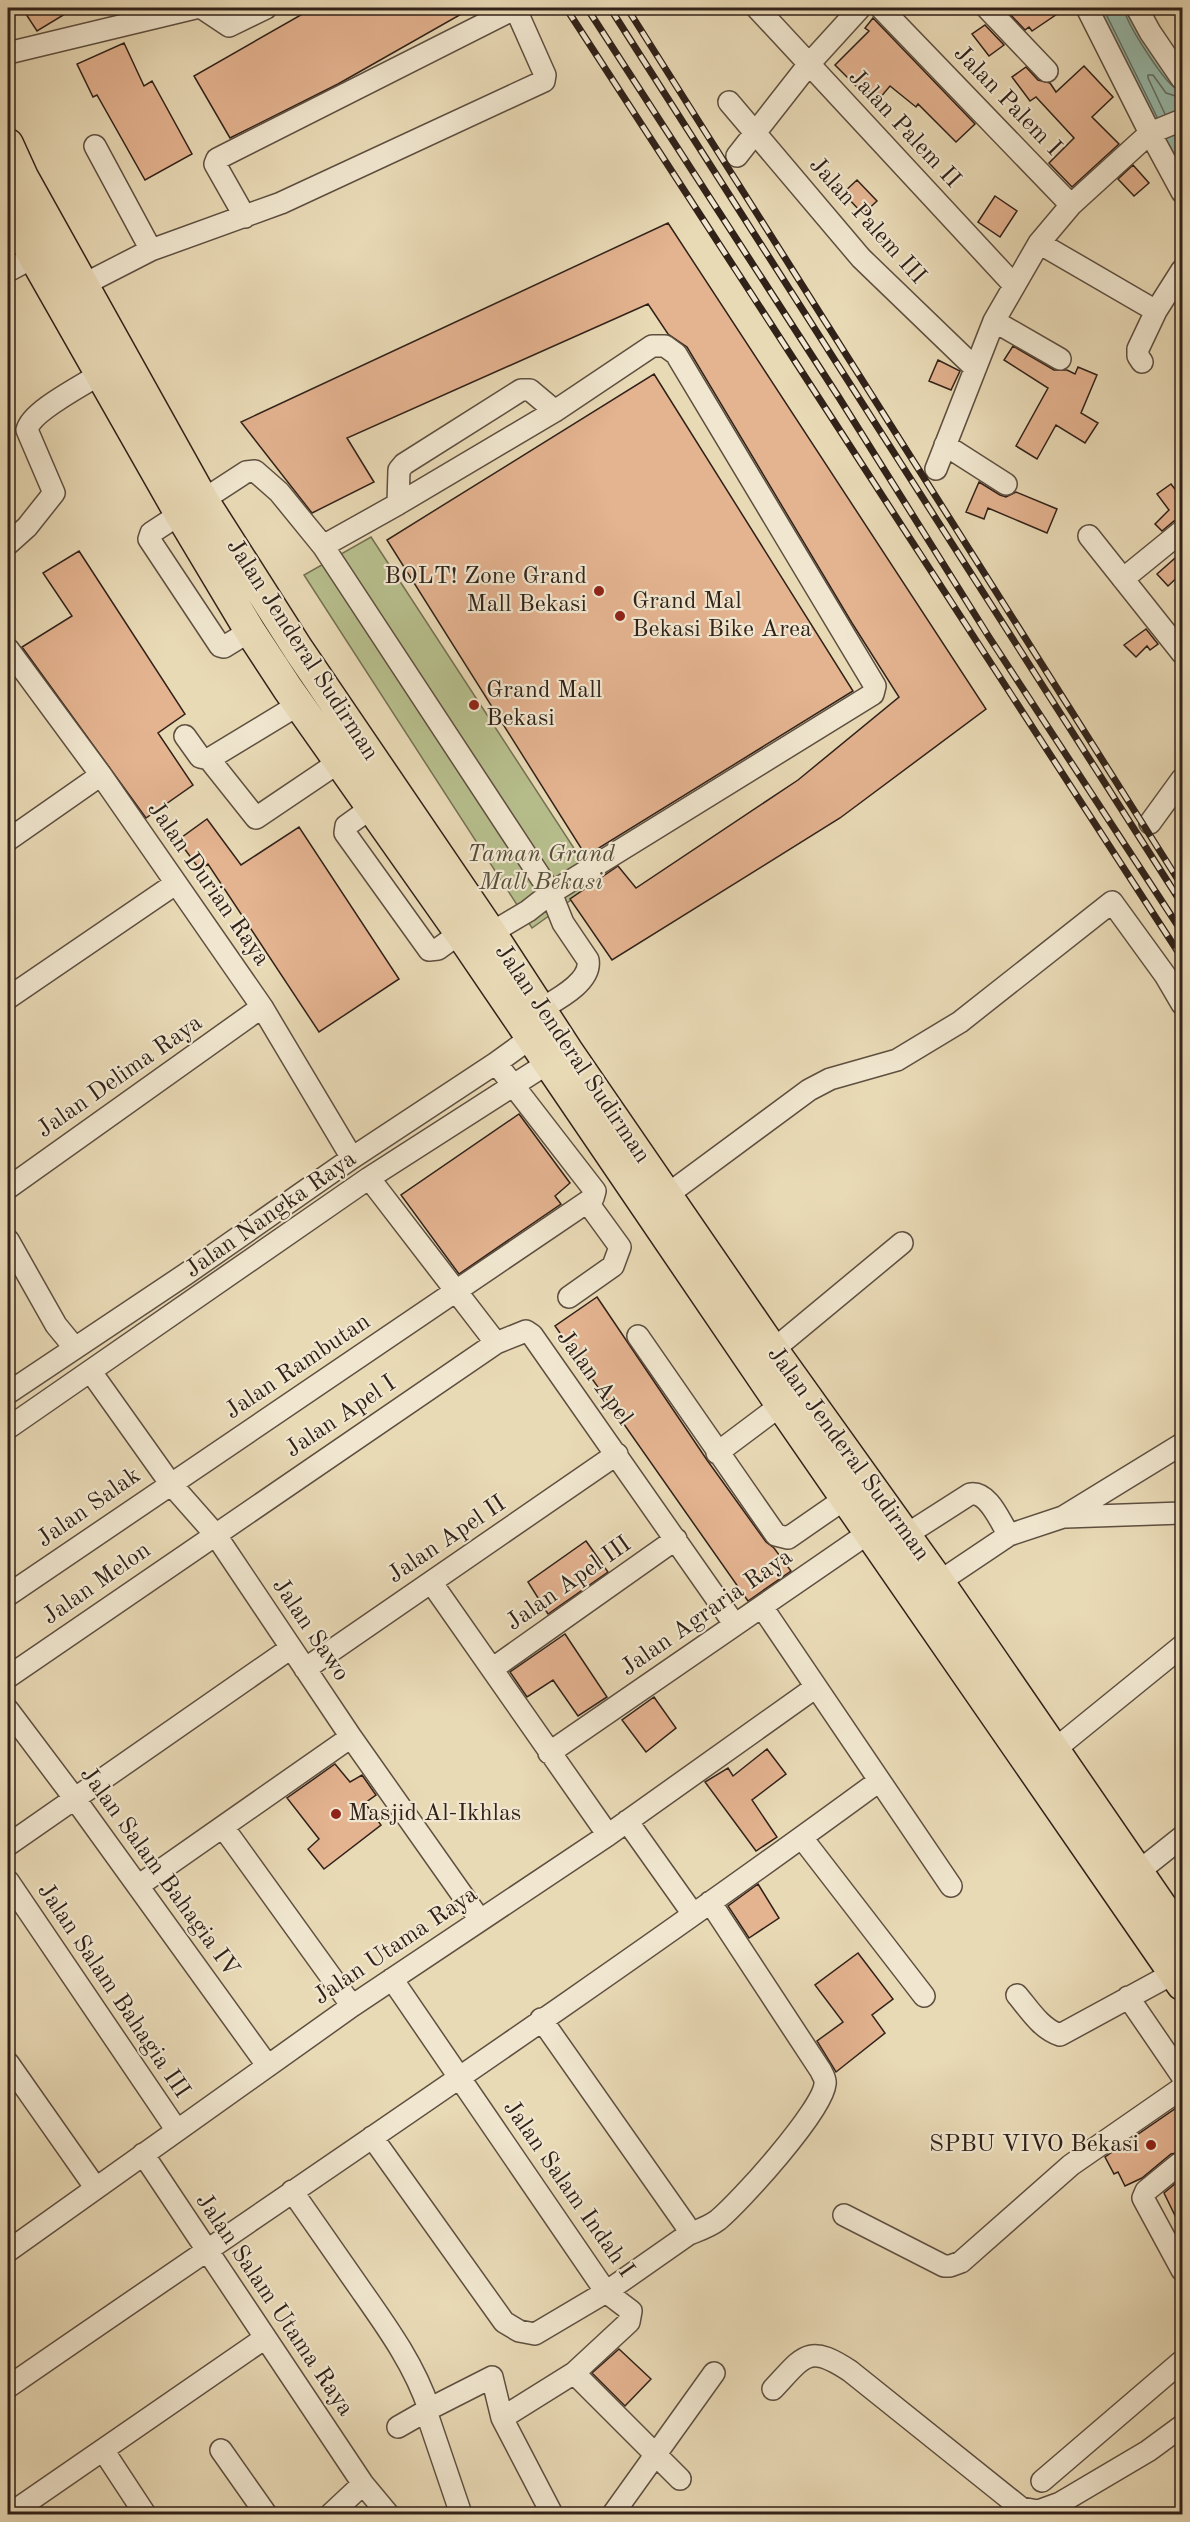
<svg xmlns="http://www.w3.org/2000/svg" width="1190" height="2522" font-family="'Old Standard TT',serif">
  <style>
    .green { fill: #b7bf8d; stroke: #747053; stroke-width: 1.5 }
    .water { fill: #97bbac; stroke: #6e7d71; stroke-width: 1.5 }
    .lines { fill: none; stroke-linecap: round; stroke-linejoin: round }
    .shore { stroke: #646e62; stroke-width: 1.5 }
    .building { fill: #e4b390; stroke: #302119; stroke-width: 1.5 }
    .minor-casing { stroke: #5e4f40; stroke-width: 24 }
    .highway-casing { stroke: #302119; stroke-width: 33 }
    .minor { stroke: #f1e7d0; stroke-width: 21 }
    .highway { stroke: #e9dab6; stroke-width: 30 }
    .rail-casing { stroke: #302119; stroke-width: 7 }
    .rail { stroke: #f1e7d0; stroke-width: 4.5; stroke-dasharray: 14; stroke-linecap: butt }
    .poi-dot { fill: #8f2418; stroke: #f1e7d0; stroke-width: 2 }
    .labels { text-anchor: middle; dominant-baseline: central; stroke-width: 4.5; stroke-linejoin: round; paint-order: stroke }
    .street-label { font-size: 24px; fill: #302119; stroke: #f1e7d0 }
    .poi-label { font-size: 24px; fill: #302119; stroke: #f1e7d0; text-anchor: start }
    .park-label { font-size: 24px; font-style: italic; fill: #58503c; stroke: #f1e7d0 }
  </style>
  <rect width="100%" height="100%" fill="#e9dab6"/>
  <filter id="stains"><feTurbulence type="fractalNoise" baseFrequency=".00333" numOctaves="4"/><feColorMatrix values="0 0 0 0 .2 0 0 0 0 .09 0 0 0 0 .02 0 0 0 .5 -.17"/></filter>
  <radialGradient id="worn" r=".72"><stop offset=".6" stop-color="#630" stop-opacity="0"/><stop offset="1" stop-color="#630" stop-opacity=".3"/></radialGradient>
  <!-- green -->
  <path class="green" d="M371 537 596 882 532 928 304 575Z"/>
  <!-- water -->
  <path class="water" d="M1087 8H1137L1182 79V192Z"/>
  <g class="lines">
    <!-- shore -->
    <path class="shore" d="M1103 8 1157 117
      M1124 8C1125 22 1162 78 1174 87
      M1165 114 1148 78V75H1153L1166 93 1182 98"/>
  </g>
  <!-- building -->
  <path class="building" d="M22 8H75L37 31Z
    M313 8H472L338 84 230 138 194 76Z
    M1017 8H1066L1032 31 1029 27 1025 30 1009 13Z
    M873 18 975 124 956 142 918 104 916 107 890 86 879 99 861 85 858 88 835 65 869 31 865 28Z
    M985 25 1004 45 989 56 972 34Z
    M124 43 144 86 152 81 192 154 145 180 97 95 93 97 77 64Z
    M1084 66 1113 97 1092 117 1119 144 1072 187 1049 163 1074 138 1036 97 1030 101 1012 77 1026 67 1038 80 1050 83 1056 92Z
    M1133 165 1149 183 1134 196 1118 179Z
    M857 180 877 201 863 214 843 193Z
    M995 196 1017 211 1000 237 978 222Z
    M668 223 986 709 840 818 612 960 570 899 618 866 636 888 798 780 899 697 852 623 687 347 668 334 648 304 347 438 374 482 312 513 241 422Z
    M1013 346 1054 370H1067L1075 374 1078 367 1097 375 1081 413 1098 423 1085 443 1056 425 1037 459 1016 446 1048 388 1004 360Z
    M938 360 960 371 951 390 929 381Z
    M654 374 853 691 586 856 387 540Z
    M979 482 1000 495 1006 497 1016 492 1057 509 1047 533 988 508 984 519 966 512Z
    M1171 484 1181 497 1182 496V519L1174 521 1162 531 1155 524 1169 510 1157 494Z
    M79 551 185 714 158 733 193 785 146 818 22 647 72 616 43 573Z
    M1182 552V573L1168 586 1157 574Z
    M1146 629 1158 644 1150 650 1147 646 1136 657 1124 645Z
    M207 819 241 865 299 827 399 979 319 1032 208 864 200 870 178 840Z
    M519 1114 570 1183 555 1196 561 1204 459 1274 401 1195Z
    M597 1297 707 1460 766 1542 774 1548 791 1571 748 1601 555 1326Z
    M586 1541 608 1572 548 1614 528 1582Z
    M565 1634 607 1697 578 1716 553 1680 527 1697 510 1672Z
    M654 1697 676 1728 646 1752 622 1720Z
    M767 1749 786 1774 752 1800 777 1837 756 1851 705 1782 728 1768 733 1776Z
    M335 1764 350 1782 362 1775 376 1795 365 1803 381 1825 324 1869 308 1849 319 1839 287 1798Z
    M758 1884 779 1918 749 1938 728 1906Z
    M858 1953 893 1999 872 2015 885 2033 836 2072 817 2041 843 2022 815 1985Z
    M1182 2104V2152L1171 2154 1142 2178 1125 2186 1118 2172 1114 2174 1105 2157Z
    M1182 2178V2230L1164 2193Z
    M619 2349 651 2379 625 2406 592 2373Z"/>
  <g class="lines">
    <defs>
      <path id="minor" d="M202 8 229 26 266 8
        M757 8 1014 285
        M881 8 1071 205
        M987 8 1047 71
        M1087 8 1150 133 1182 192
        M1137 8 1150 32 1182 79
        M8 53 195 8
        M729 102 861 258 974 367
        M95 146 151 250
        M737 156 809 64 860 8
        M1039 243 1156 311
        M8 271 34 257
        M73 290 151 250 281 203 544 81 545 75 517 12 510 11 217 159 215 164 245 217
        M994 321 1060 359
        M1142 362 1138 356V349L1156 311 1182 270
        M945 445 1006 484
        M936 469 994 321 1039 243 1071 205 1150 133 1182 120
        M203 500 246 472 255 471 279 492 323 546 551 893 563 923 588 960C592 982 556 1000 541 1009
        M398 504 399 470 404 464 521 390H530L555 411
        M180 514 151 533 149 539 220 646 224 647 250 631
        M1089 536 1182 653
        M8 544 27 527 54 493 27 430C31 411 82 386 100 374
        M323 546 398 504 555 411 652 346H665L676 354 875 686 873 694 551 893 528 911 491 933
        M1123 579 1182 531
        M8 649 101 775 262 1007 352 1158
        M185 736 200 757 209 759 298 705
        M209 759 256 818 339 762
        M371 808 346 826 345 833 429 950 438 949 460 933
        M1150 823 1182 779
        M8 840 101 775
        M8 998 175 884
        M369 1178 496 1343
        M8 1188 262 1007
        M667 1195 809 1090 830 1079 897 1060 960 1022 1112 902 1165 975 1182 1004
        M8 1240 56 1325 74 1347
        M569 1297 613 1266 620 1247 588 1203
        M638 1336 776 1535 788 1538 846 1498
        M773 1350 902 1243
        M91 1372 170 1483 215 1534 351 1737 480 1920
        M8 1393 186 1274 352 1158 496 1063 543 1029
        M8 1428 369 1178 559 1056
        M717 1453 781 1405
        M1066 1517 1182 1513
        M895 1542 970 1494C989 1491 1000 1522 1009 1535
        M431 1582 608 1835
        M939 1582 1009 1535 1063 1517 1182 1444
        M8 1595 593 1198 595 1191 496 1063
        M762 1607 951 1886
        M305 1669 617 1454
        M492 1669 676 1539
        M8 1677 496 1343 526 1331 532 1335 735 1625
        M8 1710 75 1799 267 2065
        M1054 1750 1182 1646
        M549 1753 880 1525
        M627 1821 693 1914
        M223 1827 352 2006
        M802 1838 924 1996
        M8 1845 291 1648
        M1138 1872 1182 1837
        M8 1881 176 2129
        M138 1886 351 1737
        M392 1979 606 2292 631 2311 629 2322 574 2373 502 2418 552 2514
        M1017 1995C1029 2009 1041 2029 1060 2035L1174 1973
        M1128 1997 1182 2076
        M8 2063 95 2187
        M372 2137 504 2322 519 2331 535 2334 606 2292 689 2234 685 2224 541 2019
        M143 2154 363 2484 388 2514
        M1179 2164 1146 2191 1143 2198 1182 2270
        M292 2191C315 2224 338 2257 361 2290 387 2327 415 2366 429 2409L492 2377 502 2418
        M844 2215 944 2266H950L961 2262 1071 2165 1182 2088
        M689 2234C699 2230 709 2227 718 2220 740 2202 823 2110 825 2084 826 2079 823 2076 821 2071L710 1902
        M8 2251 352 2006 608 1835 816 1687
        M574 2373 680 2479
        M8 2387C299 2186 594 1990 879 1781
        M773 2389C804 2356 808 2343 850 2371L1021 2508 1038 2511 1060 2503 1148 2451 1182 2426
        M429 2409 426 2411 461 2514
        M398 2427 426 2411
        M103 2450 145 2514
        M221 2450 266 2514
        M1042 2481 1182 2361
        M10 2514 265 2338
        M331 2514 363 2484
        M613 2514 714 2373"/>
      <path id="highway" d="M8 144 23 177 203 500 298 649 491 933 567 1050 773 1350 939 1582 1182 1936
        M8 207 34 257 180 514 250 631 288 689 460 933 781 1405 1182 1985"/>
    </defs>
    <!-- minor casing -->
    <use href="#minor" class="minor-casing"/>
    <!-- highway casing -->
    <use href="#highway" class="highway-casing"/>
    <!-- minor -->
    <use href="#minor" class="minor"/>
    <!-- highway -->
    <use href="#highway" class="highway"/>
    <defs>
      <path id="rail" d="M566 8 1182 958
        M587 8 838 396 989 637 1182 932
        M610 8 1182 904
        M627 8 1182 886"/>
    </defs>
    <!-- rail casing -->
    <use href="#rail" class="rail-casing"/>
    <!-- rail -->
    <use href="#rail" class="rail"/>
  </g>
  <!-- markers -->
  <g class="poi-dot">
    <circle cx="599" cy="591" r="6"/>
    <circle cx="620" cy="616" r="6"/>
    <circle cx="474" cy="705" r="6"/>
    <circle cx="336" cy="1814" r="6"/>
    <circle cx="1151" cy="2145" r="6"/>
  </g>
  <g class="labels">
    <!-- street labels -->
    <g class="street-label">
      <text transform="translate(1007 101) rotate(46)">Jalan Palem I</text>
      <text transform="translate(904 129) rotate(47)">Jalan Palem II</text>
      <text transform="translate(867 221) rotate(48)">Jalan Palem III</text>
      <text transform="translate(302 650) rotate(57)">Jalan Jenderal Sudirman</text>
      <text transform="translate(208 884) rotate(55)">Jalan Durian Raya</text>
      <text transform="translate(572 1054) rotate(56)">Jalan Jenderal Sudirman</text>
      <text transform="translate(120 1077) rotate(-35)">Jalan Delima Raya</text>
      <text transform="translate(271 1215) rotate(-35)">Jalan Nangka Raya</text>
      <text transform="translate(298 1367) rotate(-34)">Jalan Rambutan</text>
      <text transform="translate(594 1378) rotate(54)">Jalan Apel</text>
      <text transform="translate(341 1417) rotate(-34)">Jalan Apel I</text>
      <text transform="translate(848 1454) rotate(54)">Jalan Jenderal Sudirman</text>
      <text transform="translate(89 1508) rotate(-35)">Jalan Salak</text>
      <text transform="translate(447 1540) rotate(-34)">Jalan Apel II</text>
      <text transform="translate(97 1584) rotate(-35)">Jalan Melon</text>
      <text transform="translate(569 1584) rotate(-35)">Jalan Apel III</text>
      <text transform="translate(707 1613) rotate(-35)">Jalan Agraria Raya</text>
      <text transform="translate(310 1630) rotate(56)">Jalan Sawo</text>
      <text transform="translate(159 1872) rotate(54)">Jalan Salam Bahagia IV</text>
      <text transform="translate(396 1946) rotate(-34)">Jalan Utama Raya</text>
      <text transform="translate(113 1991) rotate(56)">Jalan Salam Bahagia III</text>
      <text transform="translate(568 2189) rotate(55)">Jalan Salam Indah I</text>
      <text transform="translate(274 2305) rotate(56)">Jalan Salam Utama Raya</text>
    </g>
    <!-- poi labels -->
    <g class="poi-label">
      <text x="587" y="577" text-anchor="end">BOLT! Zone Grand<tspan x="587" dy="28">Mall Bekasi</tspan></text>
      <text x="632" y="602">Grand Mal<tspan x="632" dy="28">Bekasi Bike Area</tspan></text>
      <text x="486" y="691">Grand Mall<tspan x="486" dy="28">Bekasi</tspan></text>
      <text x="348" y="1814">Masjid Al-Ikhlas</text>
      <text x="1139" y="2145" text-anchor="end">SPBU VIVO Bekasi</text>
    </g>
    <!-- park labels -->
    <g class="park-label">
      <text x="541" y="855">Taman Grand<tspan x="541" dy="28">Mall Bekasi</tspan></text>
    </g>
  </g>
  <!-- margin -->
  <rect width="1190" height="2522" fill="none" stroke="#e9dab6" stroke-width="30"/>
  <rect x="9" y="9" width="1172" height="2504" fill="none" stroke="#302119" stroke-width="3"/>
  <rect x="15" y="15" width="1160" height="2492" fill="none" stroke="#302119" stroke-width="1.5"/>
  <rect width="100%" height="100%" filter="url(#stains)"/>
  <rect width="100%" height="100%" fill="url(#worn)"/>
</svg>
